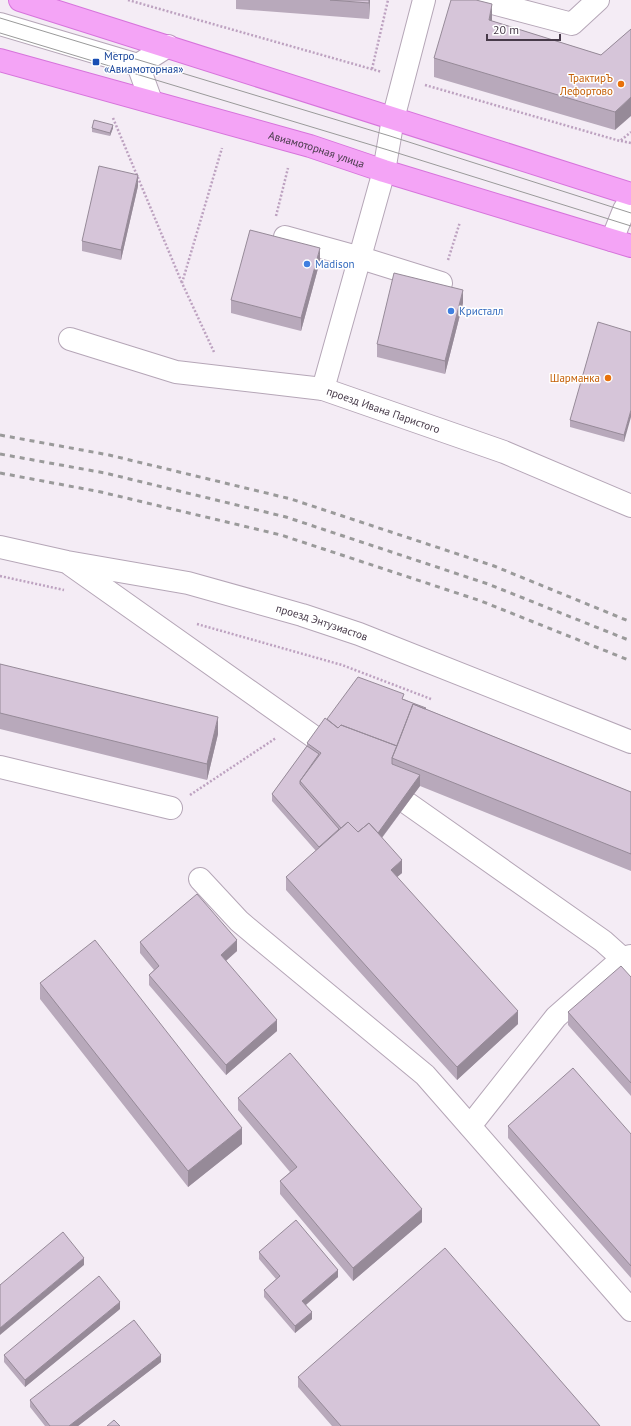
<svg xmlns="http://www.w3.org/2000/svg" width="631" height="1426" font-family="'PT Sans',sans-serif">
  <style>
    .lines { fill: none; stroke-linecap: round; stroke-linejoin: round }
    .minor-casing { stroke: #b5a6b7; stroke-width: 24 }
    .major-casing { stroke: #d674db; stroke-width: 24 }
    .path { stroke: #bda2c0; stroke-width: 2.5; stroke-dasharray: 2 2; stroke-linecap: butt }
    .minor { stroke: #fff; stroke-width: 22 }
    .major { stroke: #f4a4f6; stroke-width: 22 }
    .tram { stroke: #9a9a9a; stroke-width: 1 }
    .rail { stroke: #9a9a9a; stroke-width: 3; stroke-dasharray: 5 5; stroke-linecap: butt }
    .wall { fill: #b8a9bb }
    .shaded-wall { fill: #968a98 }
    .building { fill: #d6c5d9; stroke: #968a98 }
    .transit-dot { fill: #1a4fb4; stroke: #fff; stroke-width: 1.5 }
    .food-dot { fill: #e8710a; stroke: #fff; stroke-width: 1.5 }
    .shop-dot { fill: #3f7fe0; stroke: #fff; stroke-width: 1.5 }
    .labels { text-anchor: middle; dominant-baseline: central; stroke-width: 3; stroke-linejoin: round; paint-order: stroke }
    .transit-label { font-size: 11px; fill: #164399; stroke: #fff; text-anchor: start }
    .food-label { font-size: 11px; fill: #c56008; stroke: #fff; text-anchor: end }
    .street-label { font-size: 11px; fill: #473a49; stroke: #fff }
    .shop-label { font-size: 11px; fill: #366cbe; stroke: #fff; text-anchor: start }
  </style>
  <rect width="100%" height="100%" fill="#f4ecf5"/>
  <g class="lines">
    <defs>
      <g id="minor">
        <path id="s1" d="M424 0 393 119 384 171 323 389 504 452 631 506"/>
        <path d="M481 0 572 24 598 0"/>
        <path d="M0 24 138 65"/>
        <path d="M138 65 151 101"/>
        <path d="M138 65 168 46"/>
        <path d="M285 237 361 258 441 283"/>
        <path d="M612 240 624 210 631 199"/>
        <path d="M70 339 176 372 323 389"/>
        <path id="s2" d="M0 547 67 562 188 583 302 615 359 634 631 742"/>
        <path d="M71 565 317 739"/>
        <path d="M0 767 171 808"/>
        <path d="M407 803 603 941 631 966"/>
        <path d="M200 879 239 921 258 937 425 1075 631 1310"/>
        <path d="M470 1126 556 1017 623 958 631 956"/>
      </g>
      <g id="major">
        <path d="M20 0 631 194"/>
        <path id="s3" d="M0 60 310 146 384 171 631 246"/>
      </g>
    </defs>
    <!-- minor casing -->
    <use href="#minor" class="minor-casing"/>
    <!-- major casing -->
    <use href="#major" class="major-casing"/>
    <!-- path -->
    <path class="path" d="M128 0 382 72
      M372 69 388 0
      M425 85 620 141 631 132
      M113 118 182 283
      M621 141 631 143
      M276 216 288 168
      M448 260 460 222
      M214 352 182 283 222 148
      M0 576 64 590
      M197 624 342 665 431 699
      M190 795 276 738"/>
    <!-- minor -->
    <use href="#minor" class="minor"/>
    <!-- major -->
    <use href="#major" class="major"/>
    <!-- tram -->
    <path class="tram" d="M0 18 390 136 631 213
      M0 33 388 150 631 226"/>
    <!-- rail -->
    <path class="rail" d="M0 435 109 455 291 499 494 566 631 622
      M0 454 105 473 286 517 488 584 631 641
      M0 473 101 492 281 535 481 601 631 661"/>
  </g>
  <!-- wall -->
  <path class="wall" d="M236 0H370L369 19 236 9Z
    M492 21 601 55 631 29 615 130 434 77V58Z
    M92 128H113L110 136 92 132Z
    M138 186 121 260 82 251V241Z
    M320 261 301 331 231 313V300Z
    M463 303 445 374 377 357V344Z
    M631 332 624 442 570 427V420Z
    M0 664 218 734 207 780 0 729Z
    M404 699 426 709 631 792V871L420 786 382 838 402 873 397 877 518 1024 457 1080 286 890V877L316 851 272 801V794L307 746V743L327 719Z
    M140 942 237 951 226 961 277 1031 226 1075 149 985V975L154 970 140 953Z
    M631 977V1096L568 1025V1012Z
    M40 983 242 1144 188 1187 40 999Z
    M238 1098 422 1222 353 1281 280 1194V1181L290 1172 238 1110Z
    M508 1126 631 1134V1278L508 1138Z
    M259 1252 338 1277 306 1305 312 1319 295 1333 264 1297V1290L276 1279 259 1259Z
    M120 1309 25 1387 4 1362V1355Z
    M161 1362 78 1426H45L30 1407V1400Z
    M298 1377 600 1426H332L298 1387Z"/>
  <!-- shaded-wall -->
  <path class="shaded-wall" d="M369 0H370L369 19Z
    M492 4V23L489 20Z
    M631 97V116L615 130V112Z
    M113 125V128L110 136V133Z
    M138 175V186L121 260V250Z
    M320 248V261L301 331V318Z
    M463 290V303L445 374V361Z
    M631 410V417L624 442V435Z
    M218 717V734L207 780V764Z
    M420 775V786L377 844V834Z
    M402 860V873L391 882V870Z
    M237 940V951L221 965V955Z
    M518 1011V1024L457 1080V1067Z
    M277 1020V1031L226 1075V1065Z
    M242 1128V1144L188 1187V1171Z
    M422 1209V1222L353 1281V1268Z
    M84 1258V1265L0 1335V1328Z
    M338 1270V1277L302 1308V1301Z
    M120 1302V1309L25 1387V1380Z
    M312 1312V1319L295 1333V1326Z
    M161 1355V1362L78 1426H69Z"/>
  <!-- building -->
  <path class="building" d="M330 0H369V3Z
    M451 0H476L492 4 489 20 601 55 631 29V97L615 112 434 58Z
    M94 120 113 125 110 133 92 128Z
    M99 166 138 175 121 250 82 241Z
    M250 230 320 248 301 318 231 300Z
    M394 273 463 290 445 361 377 344Z
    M598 322 631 332V410L624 435 570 420Z
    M0 664 218 717 207 764 0 713Z
    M358 677 404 694 402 699 426 708 425 709 413 704 397 746 341 725 338 728 327 719Z
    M413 704 631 792V854L392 758Z
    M325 718 338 728 341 725 397 746 392 758V764L420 775 378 833 369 823 358 832 348 822 341 828 300 781 321 753 307 743Z
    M307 746 319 754 300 781V784L339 829 319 847 272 794Z
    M348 822 358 832 369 823 402 860 391 870 518 1011 457 1067 286 877Z
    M197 894 237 940 221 955 277 1020 226 1065 149 975 159 966 140 942Z
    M95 940 242 1128 188 1171 40 983Z
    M621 966 631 977V1083L568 1012Z
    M290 1053 422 1209 353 1268 280 1181 297 1167 238 1098Z
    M573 1068 631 1134V1266L508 1126Z
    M296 1220 338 1270 302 1301 312 1312 295 1326 264 1290 280 1276 259 1252Z
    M63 1232 84 1258 0 1328V1285Z
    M445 1248 600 1426H341L298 1377Z
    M99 1276 120 1302 25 1380 4 1355Z
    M134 1320 161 1355 69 1426H50L30 1400Z
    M114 1420 120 1426H107Z"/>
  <!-- markers -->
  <rect class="transit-dot" x="92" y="58" width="8" height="8" rx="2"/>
  <g class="food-dot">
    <circle cx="621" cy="84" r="4"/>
    <circle cx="608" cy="378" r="4"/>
  </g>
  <g class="shop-dot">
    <circle cx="307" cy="264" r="4"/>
    <circle cx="451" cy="311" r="4"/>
  </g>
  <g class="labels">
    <!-- transit labels -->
    <g class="transit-label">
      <text x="104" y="56">Метро<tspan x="104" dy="13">«Авиамоторная»</tspan></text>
    </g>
    <!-- food labels -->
    <g class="food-label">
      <text x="613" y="78">ТрактирЪ<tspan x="613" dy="13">Лефортово</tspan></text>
      <text x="600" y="378">Шарманка</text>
    </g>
    <!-- street labels -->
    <g class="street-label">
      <text stroke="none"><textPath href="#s3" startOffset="329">Авиамоторная улица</textPath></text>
      <text stroke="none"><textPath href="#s1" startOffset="466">проезд Ивана Паристого</textPath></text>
      <text stroke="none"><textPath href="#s2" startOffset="331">проезд Энтузиастов</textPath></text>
    </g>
    <!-- shop labels -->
    <g class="shop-label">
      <text x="315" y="264">Madison</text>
      <text x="459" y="311">Кристалл</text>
    </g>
  </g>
  <!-- scale -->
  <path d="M487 34v6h73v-6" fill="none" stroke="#473a49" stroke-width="2"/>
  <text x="493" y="34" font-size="12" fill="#473a49" stroke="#ffffff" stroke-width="3" paint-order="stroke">20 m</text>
</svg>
